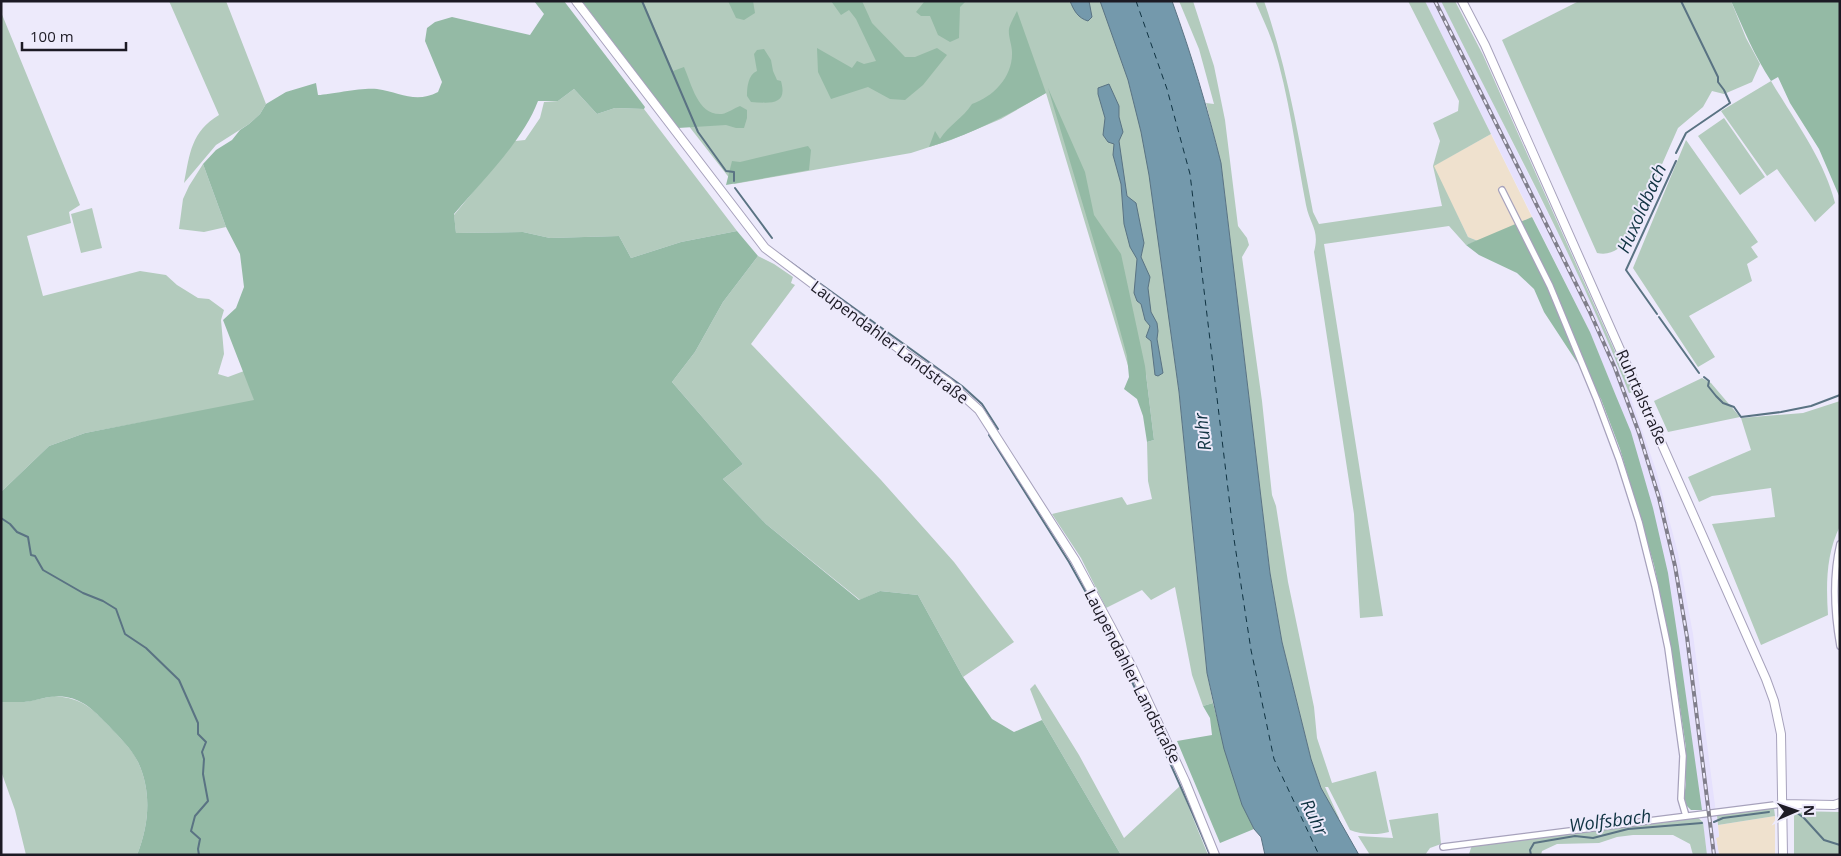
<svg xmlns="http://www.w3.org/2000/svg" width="1841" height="856" font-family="'Open Sans',sans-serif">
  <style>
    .commercial { fill: #efe1ce }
    .built { fill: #e6e1fd }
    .green { fill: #b3cbbd }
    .forest { fill: #94baa5 }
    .water { fill: #7499ac; stroke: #5a7383 }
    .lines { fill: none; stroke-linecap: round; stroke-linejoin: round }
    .stream { stroke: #5a7383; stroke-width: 2 }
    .ferry { stroke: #103342; stroke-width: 1; stroke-dasharray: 6 5; stroke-linecap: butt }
    .street-casing { stroke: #a7a2bc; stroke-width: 8 }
    .secondary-casing { stroke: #a7a2bc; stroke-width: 10 }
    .street { stroke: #fff; stroke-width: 5.5 }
    .secondary { stroke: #fff; stroke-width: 8 }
    .rail-casing { stroke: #807e8b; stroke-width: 4 }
    .rail { stroke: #edeafb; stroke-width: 2; stroke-dasharray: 5.5; stroke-linecap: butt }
    .labels { text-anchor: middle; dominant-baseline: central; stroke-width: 4; stroke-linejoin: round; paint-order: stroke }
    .street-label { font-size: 16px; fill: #1c1a24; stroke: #edeafb }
    .water-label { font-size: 18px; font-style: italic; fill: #103342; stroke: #edeafb }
  </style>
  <rect width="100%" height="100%" fill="#edeafb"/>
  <!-- commercial -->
  <path class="commercial" d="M1491 134 1532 217 1478 241 1468 237 1433 166Z
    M1775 816V855H1719L1716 838 1719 836 1718 825Z"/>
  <!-- built -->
  <path class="built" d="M1425 1H1442L1576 270 1612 348 1629 393 1656 470 1678 553 1693 634 1719 837 1716 838 1719 855H1707L1679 646 1616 396 1590 332Z"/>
  <!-- green -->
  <path class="green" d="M169 1H226L266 104 260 114 249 124 216 145 184 183C190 153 191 132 219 115Z
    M582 1H1102L1128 80 1146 147 1179 392 1207 673 1213 703 1203 706 1192 675 1175 587 1151 600 1142 590 1106 608 1081 558 1052 514 1122 497 1127 505 1152 499 1148 481 1147 442 1154 440 1146 374 1132 379 1046 93 1001 119 951 140 911 153 734 184 614 30 603 29Z
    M1179 1H1193L1214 66 1225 120 1238 226 1247 238 1249 245 1242 257 1262 401 1272 495 1276 506 1288 582 1314 707 1317 738 1332 783 1376 771 1389 832C1379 835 1361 835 1350 830L1328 787H1325L1339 818 1338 819 1321 789 1311 759 1282 642 1270 573 1221 164 1206 103 1214 104 1199 49Z
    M1255 1H1264C1288 70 1299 140 1313 212L1319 224 1442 206 1433 166 1440 141 1433 123 1458 111 1459 101 1408 1H1425L1491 134 1434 166 1468 237 1478 241 1466 245 1449 226 1324 244 1383 616 1360 618 1354 514 1314 252C1320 230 1310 225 1306 205 1296 153 1289 94 1273 44 1268 29 1261 15 1255 1Z
    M1441 1H1455L1483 55 1633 392 1629 393C1576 258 1506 131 1441 1Z
    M1579 1H1731L1746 38 1760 64 1752 82 1724 94 1712 91 1703 107 1678 128 1630 237C1621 248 1612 256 1597 253L1502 40Z
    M1 12 80 205 69 212 71 223 27 236 43 296 140 271 166 275 177 285 198 298 209 299 224 310 221 320 224 354 218 374 228 377 244 371 255 401 85 433 49 446 1 492Z
    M1771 81C1794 120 1824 159 1835 203L1815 222 1777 169 1767 176 1721 111Z
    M574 89 597 114 615 108 644 109 737 231 681 242 631 258 619 236 550 238 523 232 456 233 454 215 515 141 525 140 540 118 544 102 558 101Z
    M1724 118 1765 177 1740 195 1698 136Z
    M1686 140 1758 242 1751 247 1758 257 1747 264 1752 281 1689 316 1715 357 1698 367 1633 268Z
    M203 164 226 227 204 232 179 229 183 199 189 186Z
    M92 208 102 248 81 253 71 214Z
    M758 256 774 264 793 277 791 283 795 285 751 344 881 480 954 562 1014 642 963 677 918 595 880 591 860 600 766 524 723 479 743 464 672 382 695 352 723 302Z
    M1702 378 1711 383 1740 417 1668 432 1654 401Z
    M1840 401V526C1826 554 1826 585 1828 615L1761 645 1712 524 1775 517 1771 488 1712 496 1699 502 1688 477 1751 450 1741 418 1803 413Z
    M1035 684 1079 755 1124 838 1180 786 1208 855H1121L1042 720 1030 689Z
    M54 696C83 698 93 709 112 729 121 739 132 749 138 762 152 792 149 825 137 855H26L15 810 1 771V702H25Z
    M1774 808 1775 816 1718 825 1717 815Z
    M1794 811 1840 812V855H1794Z
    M1438 813 1441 844 1430 848 1425 855H1370L1358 836 1393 838 1389 820Z
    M1697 817 1703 822 1707 855H1693L1690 844 1673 835H1633L1617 837 1599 843 1557 844 1542 851 1541 855H1466L1469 854 1472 845Z"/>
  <!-- forest -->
  <path class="forest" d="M534 1H564L645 107 644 109 615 108 597 114 574 89 558 101H538C523 141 482 181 454 214L456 233 523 232 550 238 619 236 631 258 681 242 737 231 758 256 723 302 695 352 672 382 743 464 723 479 766 524 859 600 880 591 918 595 963 677 992 719 1014 732 1042 720 1121 855H137C149 825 152 792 138 762 131 748 119 737 109 726 96 713 85 700 66 697 51 694 38 701 24 702 17 702 9 702 1 702V492L49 446 85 433 254 400 223 320 236 308 244 287 240 254 226 227 203 164 216 150 232 140 240 130 249 124 260 114 266 104 286 92 316 83 318 95C332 94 364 87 377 89 400 92 415 104 438 92L442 82 425 41 427 28 435 22 452 17 530 35 544 14Z
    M582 1H643L673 71 684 67C692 85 698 116 722 114 728 113 734 108 740 106L747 110V118L744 128H736L726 125 678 128Z
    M728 1H753L755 13 744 20 736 18Z
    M831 1H862L872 23 905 57H915L937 48 947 55 923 85 905 100 890 99 868 87 831 99 818 72 817 48 852 68 857 61 864 64 876 61 856 19 849 10 841 15Z
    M923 1H966L960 7 959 38 950 42 938 35 930 16H921L916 12 924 2Z
    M1731 1H1840V198L1819 149 1790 103 1778 77 1771 81C1754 55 1744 30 1731 1Z
    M1017 11 1046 93C1008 115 972 134 929 147L935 131 940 139C949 125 963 118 972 104 993 97 1013 77 1012 52 1012 45 1008 36 1009 29 1010 24 1014 17 1017 11Z
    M764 49 771 60 773 71 777 80 781 81C788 106 770 103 751 102L747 96C747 87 748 75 757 71L754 54 757 50Z
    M1048 88 1085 172 1094 215 1121 254 1145 366 1154 440 1147 442 1143 416 1137 399 1124 389 1129 377 1127 356 1115 312Z
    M808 146 811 150 809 170 726 185 732 161 740 162Z
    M1532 217 1590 332 1616 396 1631 432 1653 508 1668 573 1679 646 1702 810H1691L1686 805 1684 796 1686 784V748L1671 647 1654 565 1620 449 1601 399 1544 312 1534 289 1517 273 1479 255 1466 245Z
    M1213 703C1224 746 1235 789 1254 829L1220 843 1177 741 1212 735 1210 718 1203 706Z"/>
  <!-- water -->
  <path class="water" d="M1070 1H1089L1092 17 1088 21C1078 18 1074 11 1070 1Z
    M1100 1H1172C1192 56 1207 107 1221 163L1270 573 1282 642 1311 759 1321 788 1359 855H1265L1261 837 1254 829 1242 805 1224 749 1207 673 1179 392 1149 175 1141 132 1128 80Z
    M1109 84 1119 106V117L1123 132 1119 141 1127 196 1136 203 1144 243 1141 257 1150 277 1148 288 1151 312 1157 323 1158 331 1157 339 1163 373 1158 376 1155 375 1151 341 1146 337 1150 326 1145 320 1141 304 1137 301 1134 293 1137 259 1130 247 1124 224 1121 184 1113 155 1114 144 1108 142 1103 135 1105 118 1098 94V88Z"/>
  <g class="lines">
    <!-- stream -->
    <path class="stream" d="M642 1 698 132 726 171 734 172V181
      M1676 153 1686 133 1730 103 1724 90 1718 82V77L1681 1
      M735 188 772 238
      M779 254 962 386 982 404 998 429
      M1657 314 1626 270 1676 161
      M1659 317 1699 373
      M1704 377 1709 381 1708 386 1716 396 1723 403 1734 407 1741 417 1781 412 1811 406 1840 395
      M989 435 1069 562 1103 623
      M1 518 10 524 17 532 28 537 31 555 35 556 43 570 83 593 103 601 116 609 125 634 146 648 179 680 198 723V734L206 742 202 752 204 759 203 774 208 801 195 816 191 831 200 839 198 849 199 855
      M1108 632C1144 706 1179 779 1210 855
      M1796 812 1804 818 1824 840 1840 845
      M1714 822 1723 818 1769 812
      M1531 855 1530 850 1534 843 1575 836 1593 838 1628 829 1702 823"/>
    <!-- ferry -->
    <path class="ferry" d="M1136 1 1167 89 1190 174 1234 539 1251 650 1274 759 1319 855"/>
    <defs>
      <path id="street" d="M1502 190 1550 286 1597 400 1619 459 1639 522 1655 586 1668 648 1683 756 1681 799 1686 816
        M1840 544C1832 578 1834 612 1840 646
        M1443 847 1782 804"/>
      <path id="secondary" d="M576 1 765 248 906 354 948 382 979 410 1075 560 1110 625 1133 669 1185 781 1215 855
        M1462 1 1485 45 1766 679 1774 701 1781 734 1783 855
        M1782 804 1834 805 1840 803"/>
    </defs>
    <!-- street casing -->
    <use href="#street" class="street-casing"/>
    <!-- secondary casing -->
    <use href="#secondary" class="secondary-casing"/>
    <!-- street -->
    <use href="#street" class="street"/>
    <!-- secondary -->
    <use href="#secondary" class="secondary"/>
    <defs>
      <path id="rail" d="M1435 1 1589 310 1615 368 1639 433 1659 498 1675 566 1687 637 1714 855"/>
    </defs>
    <!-- rail casing -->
    <use href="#rail" class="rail-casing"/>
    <!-- rail -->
    <use href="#rail" class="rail"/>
  </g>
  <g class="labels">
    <!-- street labels -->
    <g class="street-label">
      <text transform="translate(890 342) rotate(37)">Laupendahler Landstraße</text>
      <text transform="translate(1642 397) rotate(66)">Ruhrtalstraße</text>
      <text transform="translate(1133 676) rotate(63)">Laupendahler Landstraße</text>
    </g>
    <!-- water labels -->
    <g class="water-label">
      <text transform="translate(1641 208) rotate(-66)">Huxoldbach</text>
      <text transform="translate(1202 432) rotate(-97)">Ruhr</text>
      <text transform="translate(1315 817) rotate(64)">Ruhr</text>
      <text transform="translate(1610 820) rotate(-7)">Wolfsbach</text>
    </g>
  </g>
  <!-- border -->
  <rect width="1841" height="856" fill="none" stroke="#1c1a24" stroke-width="5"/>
  <!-- north arrow -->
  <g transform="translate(1796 811) rotate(88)" stroke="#edeafb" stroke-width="4" paint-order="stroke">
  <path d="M0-4L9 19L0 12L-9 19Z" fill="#1c1a24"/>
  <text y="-8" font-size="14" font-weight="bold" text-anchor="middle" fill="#1c1a24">N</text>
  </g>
  <!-- scale -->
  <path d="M22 42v8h104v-8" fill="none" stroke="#1c1a24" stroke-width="2.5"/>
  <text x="30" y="42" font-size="15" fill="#1c1a24" stroke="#edeafb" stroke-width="4" paint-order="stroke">100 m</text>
</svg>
